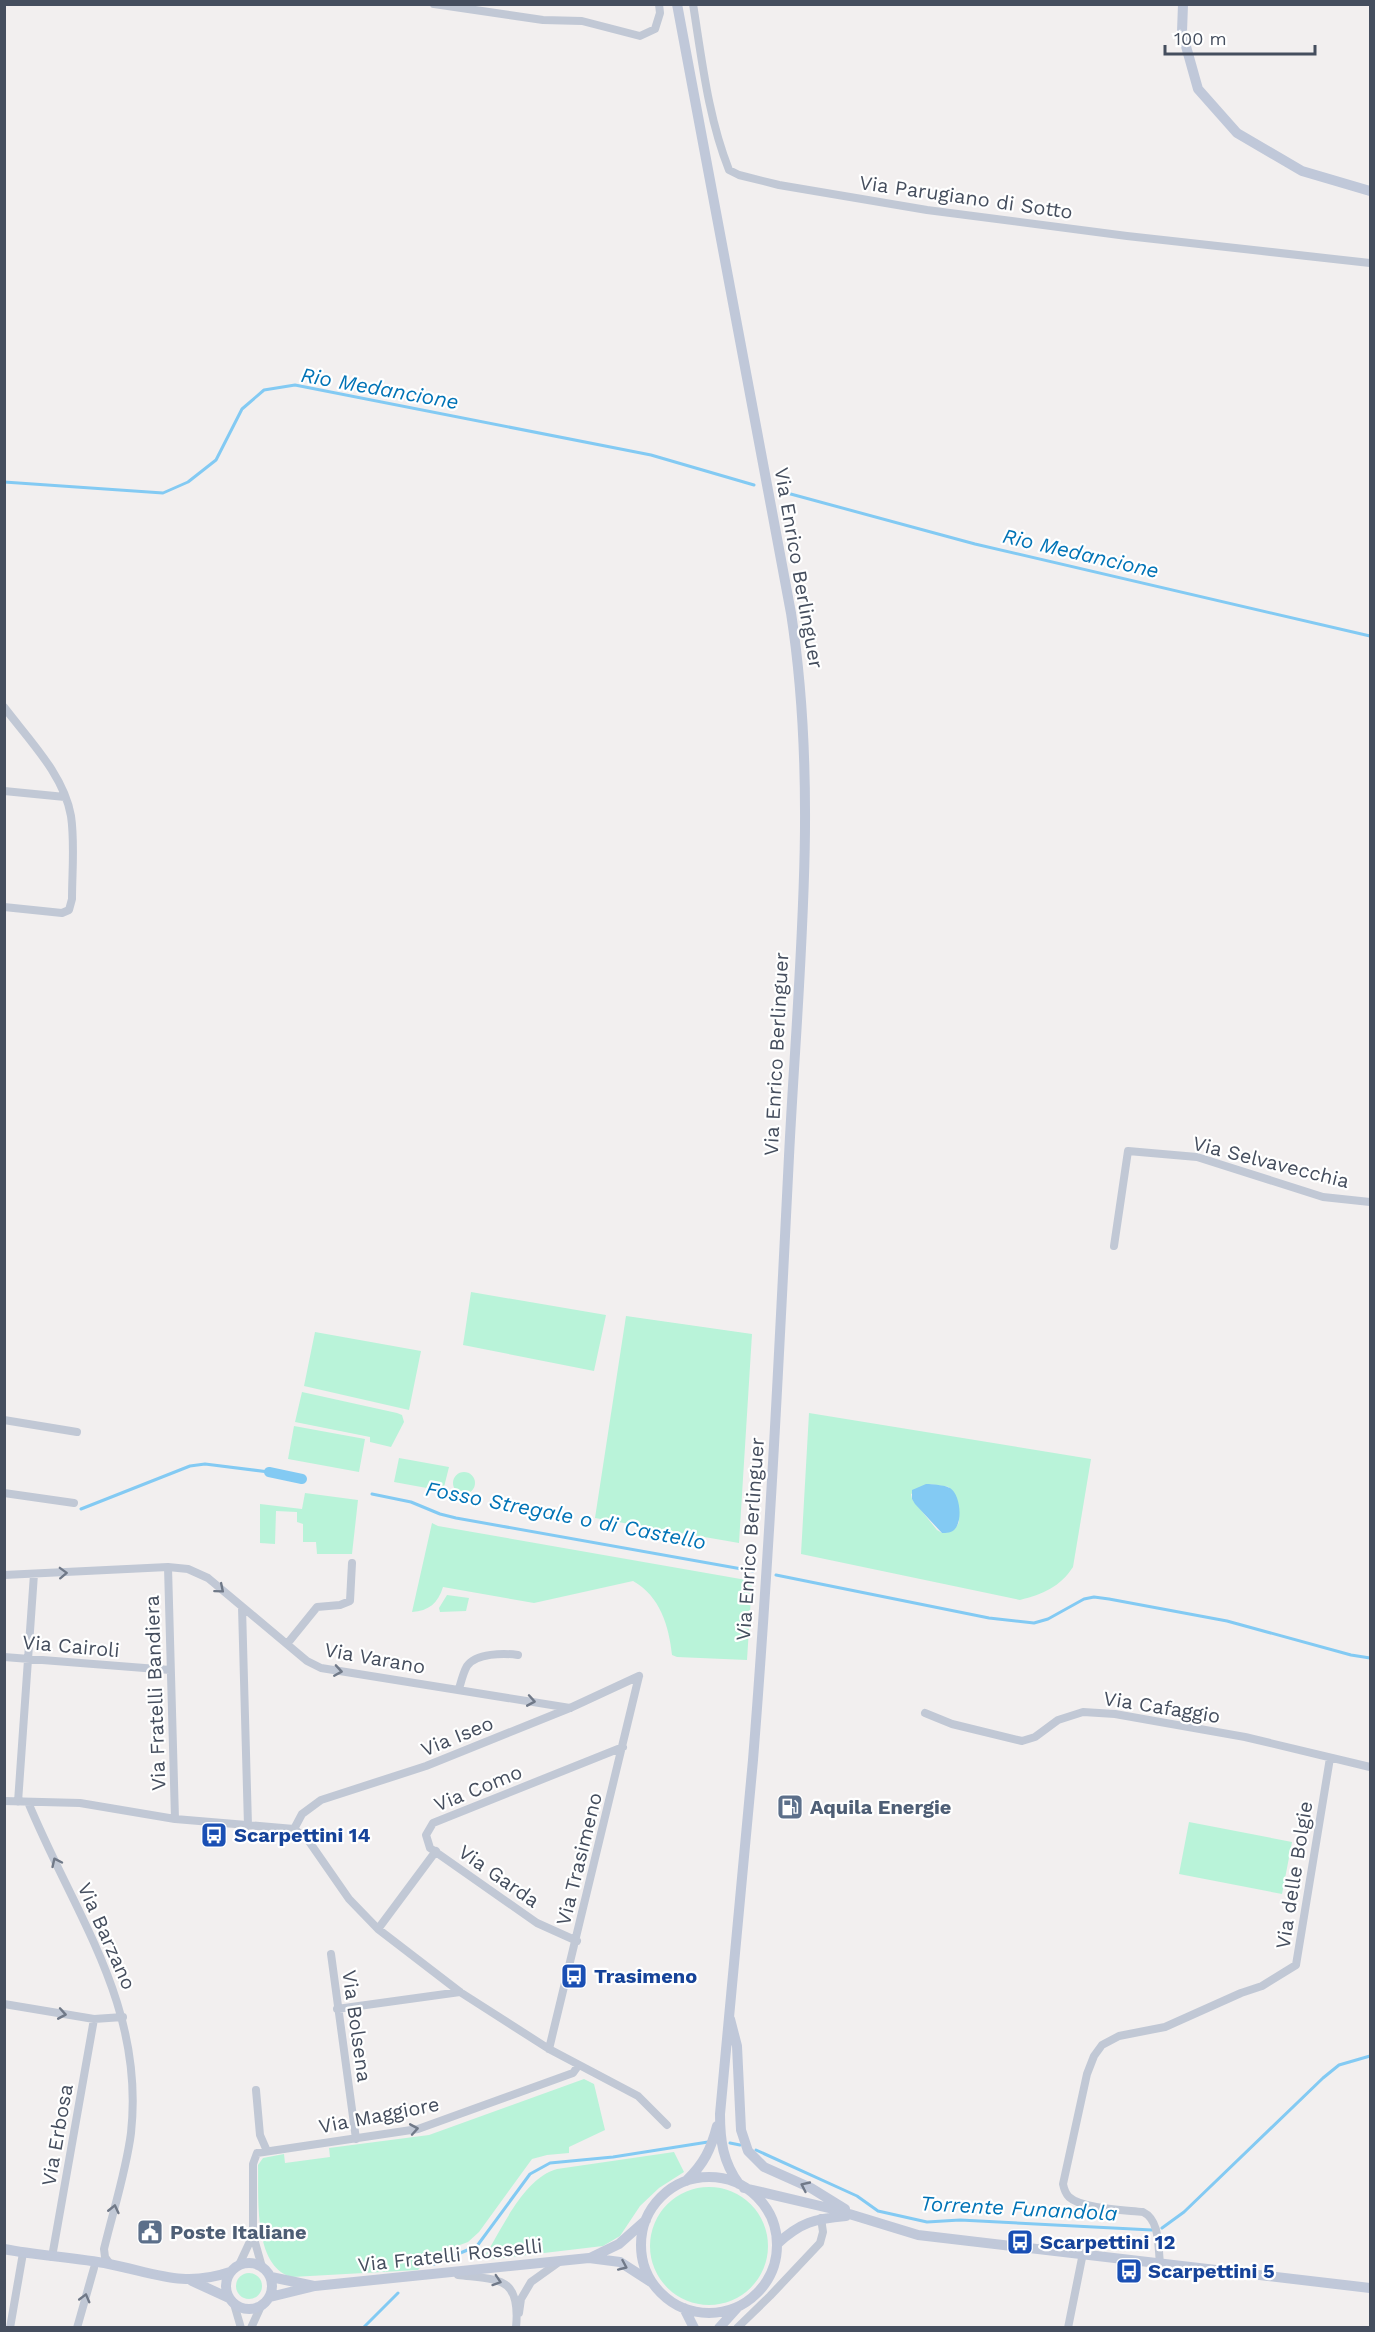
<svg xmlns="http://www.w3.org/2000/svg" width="1375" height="2332" font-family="'Work Sans',sans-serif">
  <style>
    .green { fill: #b9f3d9; fill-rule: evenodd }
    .water { fill: #83caf3 }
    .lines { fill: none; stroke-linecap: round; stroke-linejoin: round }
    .stream { stroke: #83caf3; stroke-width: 3 }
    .canal { stroke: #83caf3; stroke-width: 10 }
    .street { stroke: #c1c8d5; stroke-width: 8 }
    .secondary { stroke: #c0c8d9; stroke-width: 10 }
    .oneway { stroke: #707988 }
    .oneway2 { stroke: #707989 }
    .labels { text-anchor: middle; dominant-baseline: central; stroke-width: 4.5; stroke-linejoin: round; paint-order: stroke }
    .street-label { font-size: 20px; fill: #454e5e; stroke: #fff }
    .service-label { font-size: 20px; font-weight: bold; fill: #4e5e75; stroke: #fff; text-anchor: start }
    .transit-label { font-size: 20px; font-weight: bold; fill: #164399; stroke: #fff; text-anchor: start }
    .water-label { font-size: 21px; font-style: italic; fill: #0073b6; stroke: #fff }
  </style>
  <rect width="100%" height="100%" fill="#f2efef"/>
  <!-- green -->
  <path class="green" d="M471 1292 606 1315 594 1371 463 1345Z
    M626 1316 752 1334 739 1543 595 1518Z
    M315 1332 421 1351 409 1410 304 1386Z
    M302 1392 397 1413 402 1415 404 1422 391 1447 370 1442V1437L295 1422Z
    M809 1413 1091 1459 1073 1567C1060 1587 1043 1594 1020 1600L801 1554ZM930 1484 949 1487 959 1522C955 1531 951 1532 942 1533L937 1530 912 1499 911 1494Z
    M294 1426 365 1439 359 1472 288 1459Z
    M399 1458 449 1467 443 1491 394 1482Z
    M453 1483a11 11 0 1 1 22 0a11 11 0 1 1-22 0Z
    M305 1493 358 1500 352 1554H317L316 1542H303V1524L297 1522V1512L276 1511 275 1544 260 1543V1504L302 1509Z
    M432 1523 438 1526 752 1581 747 1660 677 1657 672 1655C669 1626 660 1596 633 1581L534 1603 443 1587C438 1603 429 1611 412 1612Z
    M447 1595 469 1598 466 1611 440 1612 439 1608Z
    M1189 1822 1292 1842 1282 1894 1179 1874Z
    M584 2079 594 2084 605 2130 569 2147V2153L547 2155 532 2159 479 2232 468 2242 430 2256 418 2270 292 2277C253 2267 259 2197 258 2165L263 2158 284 2154 285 2163 330 2157 329 2148 429 2135Z
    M674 2152 684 2172 659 2188 640 2206 620 2236 603 2246 494 2259 486 2254C503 2227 524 2178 557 2169Z
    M650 2246a59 59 0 1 1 118 0a59 59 0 1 1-118 0Z
    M236 2286a13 13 0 1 1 26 0a13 13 0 1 1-26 0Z"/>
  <!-- water -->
  <path class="water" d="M926 1484C933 1484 944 1485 950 1488 960 1494 963 1520 955 1529 952 1533 946 1533 942 1533L915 1504 912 1499V1490Z"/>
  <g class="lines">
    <!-- stream -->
    <path class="stream" d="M4 482 163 493 188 482 216 460 242 409 264 390 295 385 651 455 754 485
      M787 493 975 544 1370 636
      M372 1494 411 1502 440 1514 456 1518 753 1571
      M81 1509 190 1466 205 1464 269 1472
      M776 1575 989 1618 1034 1623 1048 1619 1084 1599 1094 1597 1109 1599 1227 1621 1351 1655 1370 1658
      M730 2143 740 2145
      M756 2150 857 2196 878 2211 927 2222 960 2220 1152 2230
      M1162 2228 1184 2212 1323 2078 1339 2065 1370 2056
      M434 2264 477 2246 530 2174 550 2163 613 2157 708 2142
      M363 2328 398 2293"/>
    <!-- canal -->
    <path class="canal" d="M269 1472 302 1479"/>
    <!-- street -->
    <path class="street" d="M434 4 543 20 582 21 640 36 655 29 660 13 659 4
      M693 4C702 60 708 117 729 170L739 175 779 185 927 210 1127 236 1370 263
      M4 707C29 740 64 775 71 816 75 843 72 872 72 899L69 910 62 913 4 907
      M4 791 65 797
      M1114 1246 1128 1151 1197 1157 1323 1197 1370 1202
      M4 1420 77 1432
      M4 1493 74 1503
      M168 1567 175 1819
      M4 1575 168 1567 188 1569 208 1578 307 1661 321 1668 570 1708
      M242 1607 248 1826
      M287 1644 317 1607 340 1605 350 1601 352 1563
      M4 1657 170 1670
      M459 1689C461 1682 463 1673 467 1666 476 1653 504 1653 518 1655
      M925 1713 952 1724 1022 1741 1035 1737 1058 1720 1083 1712 1115 1714 1245 1737 1370 1767
      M4 1801 80 1803 175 1819 294 1829 308 1840 349 1899 378 1929 460 1992 549 2049 638 2096 667 2125
      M18 1802 34 1574
      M28 1802C74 1914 145 2005 131 2133 126 2172 113 2211 104 2249L105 2257 110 2264
      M294 1829 302 1814 321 1800 426 1766 570 1708 639 1676
      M378 1929 436 1851
      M577 1941 537 1923 430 1848 426 1835 433 1823 623 1747
      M331 1954 356 2139
      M4 2004 94 2019 123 2017
      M337 2009 460 1992
      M549 2049 639 1676
      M256 2090 260 2135 267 2151
      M52 2257 94 2019
      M1160 2263C1158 2247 1160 2220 1143 2212 1125 2210 1082 2209 1069 2197 1066 2194 1064 2189 1063 2184L1087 2074 1094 2056 1102 2045 1119 2036 1165 2027 1241 1993 1262 1986 1296 1965 1330 1758
      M239 2265 253 2235
      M262 2267 253 2235V2164L257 2153 418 2129 573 2073 578 2066
      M458 2275C499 2280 521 2276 516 2328
      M234 2304 241 2328
      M519 2313 521 2299 531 2282 559 2262
      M10 2328 23 2253
      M77 2328 94 2268
      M251 2328 261 2306
      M737 2328 770 2296 820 2243 823 2232 821 2218
      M1068 2328 1083 2253"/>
    <!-- secondary -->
    <path class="secondary" d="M677 4 791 613C819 793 798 976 789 1156 779 1358 769 1559 753 1760 743 1878 730 1996 720 2114 720 2141 723 2162 739 2184
      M1183 4 1182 32 1198 89 1237 133 1302 171 1370 191
      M730 2019 737 2046 741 2130 748 2151 764 2167 811 2188 845 2209
      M641 2245a68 68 0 1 1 136 0a68 68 0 1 1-136 0Z
      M686 2181C704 2164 711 2149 717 2126
      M744 2188 833 2209 918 2235 1370 2288
      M777 2244C801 2222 814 2219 846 2216
      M4 2249C39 2256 74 2257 109 2264 155 2273 183 2288 230 2272
      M590 2258 619 2244 646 2220
      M226 2286a23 23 0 1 1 46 0a23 23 0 1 1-46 0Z
      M271 2277 314 2286
      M192 2281 229 2298
      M270 2297 315 2286 589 2258 620 2262 651 2282
      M684 2308 694 2328
      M719 2328 737 2308"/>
  </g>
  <!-- one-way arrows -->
  <defs><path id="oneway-chevron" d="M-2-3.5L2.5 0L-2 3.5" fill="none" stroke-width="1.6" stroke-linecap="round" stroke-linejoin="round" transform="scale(1.5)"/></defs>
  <g class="oneway">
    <use href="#oneway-chevron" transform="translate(63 1573) rotate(-2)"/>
    <use href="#oneway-chevron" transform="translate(220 1589) rotate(40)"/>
    <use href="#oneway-chevron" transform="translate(338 1671) rotate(9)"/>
    <use href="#oneway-chevron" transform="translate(531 1701) rotate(10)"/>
    <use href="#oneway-chevron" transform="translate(56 1862) rotate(-115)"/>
    <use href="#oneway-chevron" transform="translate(62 2014) rotate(10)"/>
    <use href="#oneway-chevron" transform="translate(414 2129) rotate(-10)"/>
    <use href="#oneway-chevron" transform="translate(114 2209) rotate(-77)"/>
    <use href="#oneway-chevron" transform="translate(497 2281) rotate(18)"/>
    <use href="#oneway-chevron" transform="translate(85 2298) rotate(-75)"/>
  </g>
  <g class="oneway2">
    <use href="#oneway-chevron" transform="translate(805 2186) rotate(-155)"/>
    <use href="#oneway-chevron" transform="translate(623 2266) rotate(24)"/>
  </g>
  <!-- icons -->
  <defs>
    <symbol id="fuel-square" viewBox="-11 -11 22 22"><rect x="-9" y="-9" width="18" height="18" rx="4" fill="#5c6f8a" stroke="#fff"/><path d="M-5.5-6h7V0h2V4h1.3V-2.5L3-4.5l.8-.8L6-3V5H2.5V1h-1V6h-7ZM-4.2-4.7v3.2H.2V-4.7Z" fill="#fff"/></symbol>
    <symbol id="bus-square" viewBox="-11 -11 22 22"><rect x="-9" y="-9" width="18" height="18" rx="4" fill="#1a4fb4" stroke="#fff"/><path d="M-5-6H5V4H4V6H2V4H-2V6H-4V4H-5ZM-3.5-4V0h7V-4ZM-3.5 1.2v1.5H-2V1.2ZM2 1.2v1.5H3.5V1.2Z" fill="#fff"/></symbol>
    <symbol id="civic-square" viewBox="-11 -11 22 22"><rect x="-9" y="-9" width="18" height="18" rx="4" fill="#5c6f8a" stroke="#fff"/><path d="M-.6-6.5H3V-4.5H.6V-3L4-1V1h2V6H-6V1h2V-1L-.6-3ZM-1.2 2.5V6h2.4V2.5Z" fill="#fff"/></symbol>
  </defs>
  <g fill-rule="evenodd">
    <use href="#fuel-square" x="775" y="1792" width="30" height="30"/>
    <use href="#bus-square" x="199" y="1820" width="30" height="30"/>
    <use href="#bus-square" x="559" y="1961" width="30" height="30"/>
    <use href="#civic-square" x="135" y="2217" width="30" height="30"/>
    <use href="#bus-square" x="1005" y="2227" width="30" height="30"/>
    <use href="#bus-square" x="1114" y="2256" width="30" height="30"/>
  </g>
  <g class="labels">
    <!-- street labels -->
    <g class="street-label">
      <text transform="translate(966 197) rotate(8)">Via Parugiano di Sotto</text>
      <text transform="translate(799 568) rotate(80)">Via Enrico Berlinguer</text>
      <text transform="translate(776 1054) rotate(-87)">Via Enrico Berlinguer</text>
      <text transform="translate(1271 1162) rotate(14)">Via Selvavecchia</text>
      <text transform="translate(750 1539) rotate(-86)">Via Enrico Berlinguer</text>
      <text transform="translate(71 1646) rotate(5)">Via Cairoli</text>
      <text transform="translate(375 1658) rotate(10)">Via Varano</text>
      <text transform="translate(155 1693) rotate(-92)">Via Fratelli Bandiera</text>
      <text transform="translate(1162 1707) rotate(9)">Via Cafaggio</text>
      <text transform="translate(457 1736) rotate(-22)">Via Iseo</text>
      <text transform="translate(478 1788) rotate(-22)">Via Como</text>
      <text transform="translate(579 1859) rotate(-76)">Via Trasimeno</text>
      <text transform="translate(1294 1875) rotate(-81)">Via delle Bolgie</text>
      <text transform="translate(499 1876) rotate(35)">Via Garda</text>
      <text transform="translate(107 1936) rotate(66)">Via Barzano</text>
      <text transform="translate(357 2026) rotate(82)">Via Bolsena</text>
      <text transform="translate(379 2115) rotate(-11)">Via Maggiore</text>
      <text transform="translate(57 2135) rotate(-80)">Via Erbosa</text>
      <text transform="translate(450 2255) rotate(-6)">Via Fratelli Rosselli</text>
    </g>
    <!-- service labels -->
    <g class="service-label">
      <text x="810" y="1807">Aquila Energie</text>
      <text x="170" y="2232">Poste Italiane</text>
    </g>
    <!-- transit labels -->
    <g class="transit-label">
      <text x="234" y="1835">Scarpettini 14</text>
      <text x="594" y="1976">Trasimeno</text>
      <text x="1040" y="2242">Scarpettini 12</text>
      <text x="1148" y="2271">Scarpettini 5</text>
    </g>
    <!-- water labels -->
    <g class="water-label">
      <text transform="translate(380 388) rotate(10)">Rio Medancione</text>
      <text transform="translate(1081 553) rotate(13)">Rio Medancione</text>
      <text transform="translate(566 1515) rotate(11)">Fosso Stregale o di Castello</text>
      <text transform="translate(1019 2208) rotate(3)">Torrente Funandola</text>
    </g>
  </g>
  <!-- border -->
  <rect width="1375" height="2332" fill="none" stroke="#454e5e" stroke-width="12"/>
  <!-- scale -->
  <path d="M1165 45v9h150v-9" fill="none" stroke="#454e5e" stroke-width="3"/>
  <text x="1174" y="45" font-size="18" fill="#454e5e" stroke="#ffffff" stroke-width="4.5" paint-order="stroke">100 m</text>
</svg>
